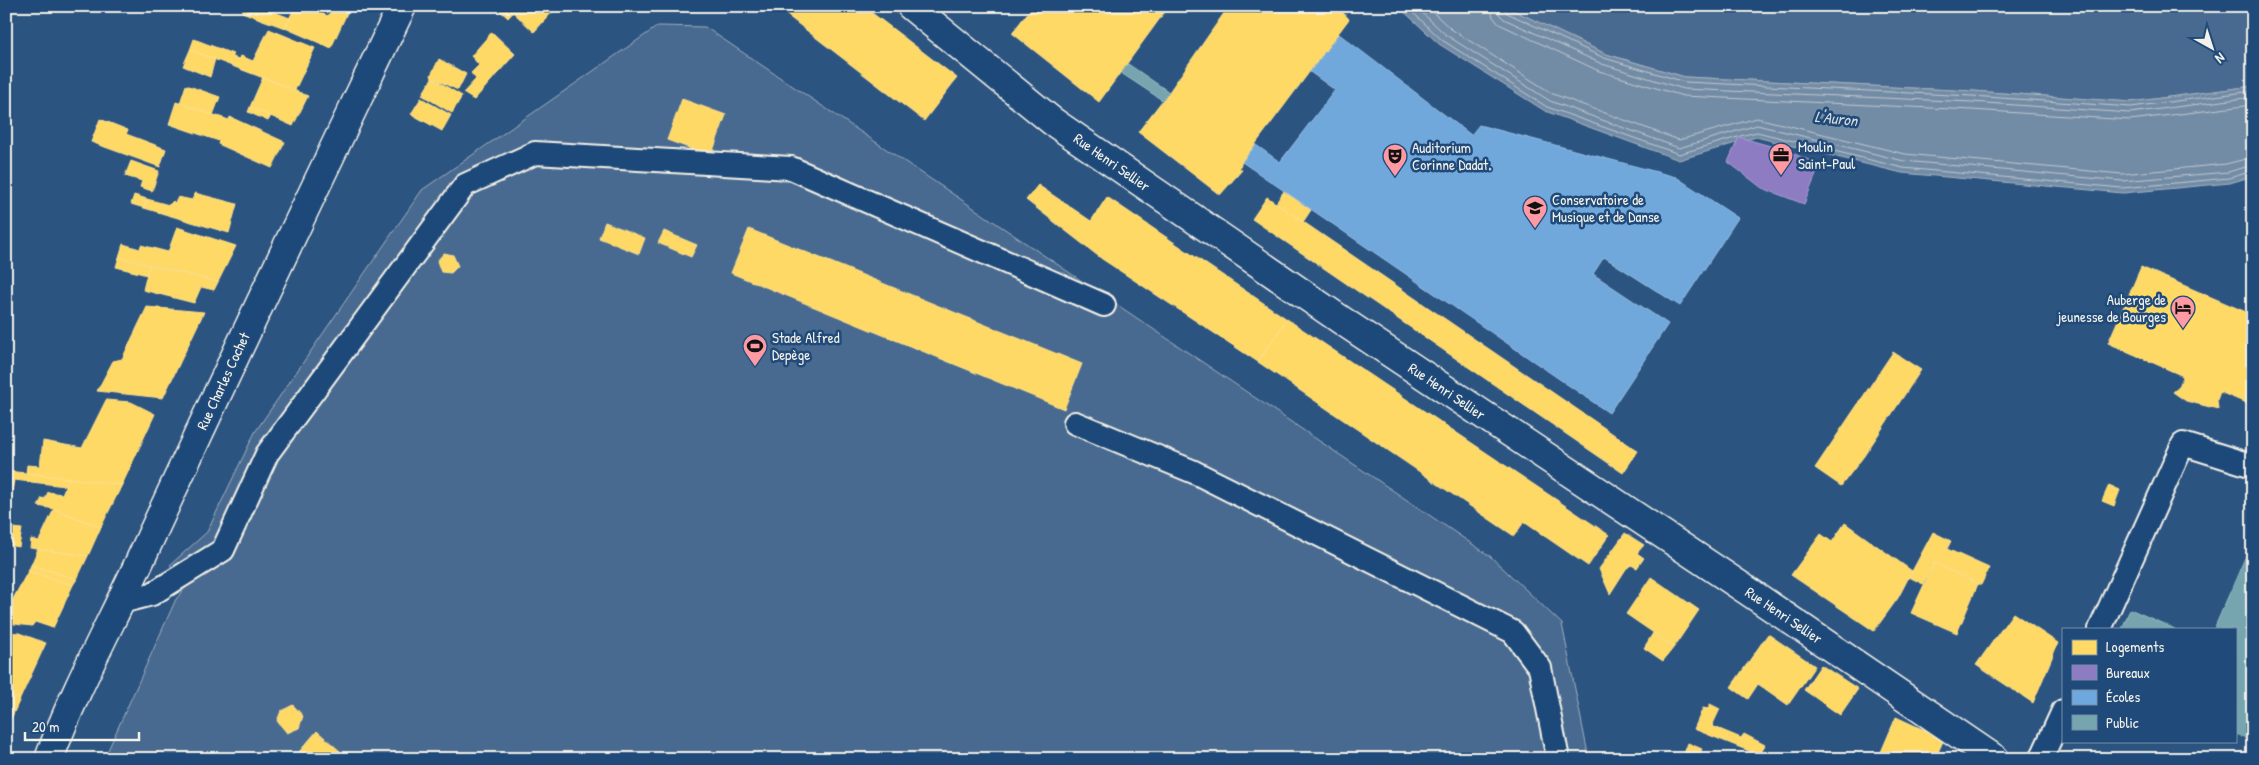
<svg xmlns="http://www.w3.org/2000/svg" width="2259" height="765" font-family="'Patrick Hand',sans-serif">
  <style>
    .green { fill: #496b90; stroke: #9eaebc }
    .water { fill: #738ca6; stroke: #a7b4c0 }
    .homes { fill: #ffd966; stroke: #fce08d }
    .offices { fill: #8e7cc3; stroke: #ad9fce }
    .schools { fill: #6fa8dc; stroke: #97bee0 }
    .public { fill: #76a5af; stroke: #9cbcc0 }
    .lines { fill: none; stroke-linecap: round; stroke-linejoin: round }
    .shore { stroke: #c0c9ce; stroke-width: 1 }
    .lane-casing { stroke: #f4f1e8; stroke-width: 26 }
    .street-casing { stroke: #f4f1e8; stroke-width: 31 }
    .lane { stroke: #1f4a7a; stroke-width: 22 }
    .street { stroke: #1f4a7a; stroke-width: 28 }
    .labels { text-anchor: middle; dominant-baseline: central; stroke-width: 5; stroke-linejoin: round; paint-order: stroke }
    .poi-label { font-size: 15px; fill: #f4f1e8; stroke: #1f4a7a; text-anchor: start }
    .street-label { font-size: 15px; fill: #f4f1e8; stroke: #1f4a7a }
    .water-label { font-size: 16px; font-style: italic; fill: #dadddb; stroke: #1f4a7a }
  </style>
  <rect width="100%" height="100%" fill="#2c5481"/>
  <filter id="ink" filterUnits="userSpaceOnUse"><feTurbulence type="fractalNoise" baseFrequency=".02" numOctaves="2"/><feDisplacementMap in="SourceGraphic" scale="10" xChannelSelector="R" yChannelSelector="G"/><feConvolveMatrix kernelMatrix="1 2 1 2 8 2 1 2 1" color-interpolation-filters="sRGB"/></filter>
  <g filter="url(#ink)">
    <!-- green -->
    <path class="green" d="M1504 6H2253V86L2131 102 1973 91 1685 77 1606 54Z
      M658 26 705 27 1490 556 1562 624 1589 759H104L176 599 187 586 170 565 207 532 255 432 422 190Z"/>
    <!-- water -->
    <path class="water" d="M1398 6H1504L1606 54 1685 77 1973 91 2131 102 2253 86V176L2230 183 2123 193 1902 173 1756 137 1679 160 1545 111 1439 44Z"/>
    <!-- homes -->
    <path class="homes" d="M244 6H265L260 19 242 12Z
      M295 6H305L328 16 334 6 347 13 331 48 285 28Z
      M495 6H519L508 18Z
      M519 6H550L554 10 534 32 513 12Z
      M775 6H863L957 78 924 121Z
      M1033 6H1169L1099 102 1012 33Z
      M1229 6H1337L1349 19 1242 162 1239 168 1242 170 1220 195 1138 132 1169 92Z
      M264 8 290 18 285 28 260 19Z
      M269 29 315 48 295 90 190 50 194 39 233 54V57L238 59 241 56 253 61Z
      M492 32 515 54 474 100 463 93 476 79 471 73 479 65 471 56Z
      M190 50 215 59 210 77 183 66Z
      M439 59 466 74 458 90 432 78 431 75Z
      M263 77 308 96 293 126 250 107Z
      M432 78 462 96 452 113 422 95Z
      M186 85 220 97 213 115 180 103Z
      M421 98 451 115 442 131 411 114Z
      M682 99 726 115 711 156 667 140Z
      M176 102 229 120 230 117 285 142 272 168 218 144 219 141 169 124Z
      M250 107 271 116 268 121 248 112Z
      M100 119 128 130 126 134 166 149 160 167 91 142Z
      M131 161 159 171 152 191 140 187 142 181 125 176Z
      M1038 185 1091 221 1107 197 1287 319 1258 362 1102 259 1026 200Z
      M1284 191 1311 210 1303 222 1276 203Z
      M195 193 237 204 229 233 144 208 147 199 169 205 173 201 175 203 178 197 192 200Z
      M134 195 147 199 144 208 131 204Z
      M1267 197 1638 451 1623 473 1252 219Z
      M605 222 645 238 639 254 599 238Z
      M177 227 236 246 218 282 119 257 123 244 140 249 141 245 168 252Z
      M749 229 1082 364 1064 409 731 273Z
      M664 231 697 245 691 257 658 243Z
      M444 253 453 255 458 266 451 273 441 272 437 261Z
      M119 257 149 265 147 275 116 267Z
      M149 265 218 282 214 290 201 287 194 303 143 290Z
      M2141 267 2253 315V406L2220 392 2217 400 2218 409 2186 401 2173 392 2179 387 2183 376 2108 343Z
      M147 307 204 312 163 398 97 391 113 361 122 359Z
      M1287 319 1609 535 1588 566 1524 522 1514 536 1258 362Z
      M1893 352 1921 370 1864 456 1841 486 1815 468Z
      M106 400 131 402 155 414 122 485 26 473 27 465 40 466 43 441 82 448Z
      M6 471 26 473 69 478 65 486 14 480 10 503H6Z
      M69 478 122 485 101 527 54 509 38 506 42 498 45 499 48 492 62 494Z
      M2109 485 2120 490 2114 506 2102 501Z
      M54 509 101 527 88 556 30 548 31 539 39 541Z
      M1845 523 1912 571 1898 598 1874 631 1791 575 1821 534 1832 542Z
      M6 527 22 529 19 547 6 545Z
      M1933 532 1951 541 1947 549 1989 568 1981 585 1934 563 1923 584 1909 577Z
      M1625 533 1644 545 1637 553 1644 558 1637 568 1631 565 1626 569 1610 594 1599 569Z
      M38 549 88 556 77 579 31 565Z
      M1934 563 1978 584 1957 633 1911 613Z
      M31 565 77 579 73 585 28 571Z
      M28 571 73 585 53 628 35 622 32 626 6 623V612Z
      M1651 577 1699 610 1674 647 1626 614Z
      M2013 613 2058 643 2033 703 1976 665Z
      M6 632 19 633 46 643 20 699 6 694Z
      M1653 633 1674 647 1663 661 1644 648Z
      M1768 634 1815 666 1788 705 1758 684 1748 699 1731 687Z
      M1821 665 1858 689 1840 715 1804 690Z
      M6 694 20 699 6 730Z
      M1710 704 1720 709 1712 726 1741 738 1744 734 1765 745 1759 755 1694 729 1703 708 1708 709Z
      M293 705 303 716 299 728 287 733 277 721 281 711Z
      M1896 717 1944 739 1935 759H1878Z
      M317 731 349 759H308L299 752Z
      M1688 743 1702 749 1698 759H1682Z
      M1823 752 1838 759H1820Z"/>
    <!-- offices -->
    <path class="offices" d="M1739 137 1788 151 1820 165 1804 204 1762 188 1728 162Z"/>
    <!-- schools -->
    <path class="schools" d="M1339 34 1471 135 1479 125 1676 177 1738 218 1680 306 1604 257 1593 274 1668 324 1609 413 1242 162 1256 145 1280 162 1335 90 1310 72Z"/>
    <!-- public -->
    <path class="public" d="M1128 64 1169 92 1162 100 1121 73Z
      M2248 551 2253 554V730L2248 740 2235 734V629H2214Z
      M2130 609 2175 629H2122Z"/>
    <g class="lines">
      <!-- shore -->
      <path class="shore" d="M1406 6 1442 40 1547 107 1679 154 1738 137
        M1415 6 1446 35 1550 101 1679 148 1757 125 1904 161 2122 181 2228 172 2253 165
        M1426 6 1451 29 1553 94 1679 140 1757 118 1905 154 2122 174 2226 164 2253 157
        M1490 6 1493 17 1499 24 1599 71 1683 96 1972 110 2130 120 2253 105
        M1498 6 1499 14 1504 19 1602 64 1684 89 1972 102 2130 113 2253 97
        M1504 6 1507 13 1604 58 1685 82 1972 96 2131 107 2253 91
        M1740 136 1757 132 1903 168 2122 188 2229 178 2253 171"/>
      <defs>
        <path id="lane" d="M1075 423 1194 472 1513 632 1540 668 1558 759
          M121 602 152 594 223 550 267 454 465 185 535 153 791 168 1104 305
          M2100 629 2183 444 2253 466
          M2041 759 2063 711"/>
        <path id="street" d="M911 6 1052 121 1344 322 1748 591 1995 759
          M49 759C75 688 112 622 143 554 227 370 315 188 402 6"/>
      </defs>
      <!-- lane casing -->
      <use href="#lane" class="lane-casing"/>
      <!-- street casing -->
      <use href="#street" class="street-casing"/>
      <!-- lane -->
      <use href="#lane" class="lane"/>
      <!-- street -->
      <use href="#street" class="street"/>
    </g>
  </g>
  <!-- icons -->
  <defs>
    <symbol id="office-pin" viewBox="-11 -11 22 30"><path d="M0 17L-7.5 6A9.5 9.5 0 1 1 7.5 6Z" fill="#ff9aa2" stroke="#1f4a7a"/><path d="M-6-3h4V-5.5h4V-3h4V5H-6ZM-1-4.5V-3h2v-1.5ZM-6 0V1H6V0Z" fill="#111"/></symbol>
    <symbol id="theatre-pin" viewBox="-11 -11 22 30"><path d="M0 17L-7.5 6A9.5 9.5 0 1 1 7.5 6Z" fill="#ff9aa2" stroke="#1f4a7a"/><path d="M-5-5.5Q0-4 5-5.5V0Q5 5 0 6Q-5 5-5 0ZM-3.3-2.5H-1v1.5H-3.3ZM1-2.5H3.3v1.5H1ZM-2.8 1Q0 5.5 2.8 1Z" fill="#111"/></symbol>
    <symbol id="university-pin" viewBox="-11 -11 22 30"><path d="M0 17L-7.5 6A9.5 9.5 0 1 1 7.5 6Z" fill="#ff9aa2" stroke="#1f4a7a"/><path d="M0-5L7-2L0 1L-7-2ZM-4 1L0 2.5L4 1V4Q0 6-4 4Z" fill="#111"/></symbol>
    <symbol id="hotel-pin" viewBox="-11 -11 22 30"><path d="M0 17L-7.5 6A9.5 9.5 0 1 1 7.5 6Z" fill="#ff9aa2" stroke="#1f4a7a"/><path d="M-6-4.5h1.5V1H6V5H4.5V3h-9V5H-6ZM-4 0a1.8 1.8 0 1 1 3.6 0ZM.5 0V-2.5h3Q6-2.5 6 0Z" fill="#111"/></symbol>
    <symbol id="stadium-pin" viewBox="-11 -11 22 30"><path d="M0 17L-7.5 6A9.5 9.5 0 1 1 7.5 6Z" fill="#ff9aa2" stroke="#1f4a7a"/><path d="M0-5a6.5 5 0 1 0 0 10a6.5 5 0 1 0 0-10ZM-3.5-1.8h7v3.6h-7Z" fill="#111"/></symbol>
  </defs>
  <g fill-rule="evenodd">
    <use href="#office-pin" x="1767" y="141" width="28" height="38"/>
    <use href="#theatre-pin" x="1381" y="142" width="28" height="38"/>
    <use href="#university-pin" x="1521" y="194" width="28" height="38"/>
    <use href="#hotel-pin" x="2169" y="294" width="28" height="38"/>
    <use href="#stadium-pin" x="741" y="332" width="28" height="38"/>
  </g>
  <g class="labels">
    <!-- poi labels -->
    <g class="poi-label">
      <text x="1798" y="146">Moulin<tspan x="1798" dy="17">Saint-Paul</tspan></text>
      <text x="1412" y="147">Auditorium<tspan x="1412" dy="17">Corinne Dadat.</tspan></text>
      <text x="1552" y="199">Conservatoire de<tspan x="1552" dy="17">Musique et de Danse</tspan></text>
      <text x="2166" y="299" text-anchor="end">Auberge de<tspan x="2166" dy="17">jeunesse de Bourges</tspan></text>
      <text x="772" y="337">Stade Alfred<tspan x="772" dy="17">Depège</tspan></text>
    </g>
    <!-- street labels -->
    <g class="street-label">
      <text transform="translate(1112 162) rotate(35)">Rue Henri Sellier</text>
      <text transform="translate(223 381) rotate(-65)">Rue Charles Cochet</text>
      <text transform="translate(1447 391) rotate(34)">Rue Henri Sellier</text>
      <text transform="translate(1784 615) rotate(34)">Rue Henri Sellier</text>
    </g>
    <!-- water labels -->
    <g class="water-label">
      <text transform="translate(1836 118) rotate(6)">L'Auron</text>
    </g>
  </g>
  <!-- margin -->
  <rect width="2259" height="765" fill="none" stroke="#1f4a7a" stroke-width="25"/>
  <rect x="12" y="12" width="2234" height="740" fill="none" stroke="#f4f1e8" stroke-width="2" filter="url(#ink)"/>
  <!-- legend -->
  <rect x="2062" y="628" width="175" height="115" fill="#1f4a7a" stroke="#748da6"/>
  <rect x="2072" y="640" width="25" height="15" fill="#ffd966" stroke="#748da6"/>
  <text x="2106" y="652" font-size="15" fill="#f4f1e8">Logements</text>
  <rect x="2072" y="665" width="25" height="15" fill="#8e7cc3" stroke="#748da6"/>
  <text x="2106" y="678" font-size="15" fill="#f4f1e8">Bureaux</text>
  <rect x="2072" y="690" width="25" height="15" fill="#6fa8dc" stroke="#748da6"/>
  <text x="2106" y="702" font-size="15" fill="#f4f1e8">Écoles</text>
  <rect x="2072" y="715" width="25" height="15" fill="#76a5af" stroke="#748da6"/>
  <text x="2106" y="728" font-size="15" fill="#f4f1e8">Public</text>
  <!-- north arrow -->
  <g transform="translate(2212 48) rotate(141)" stroke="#1f4a7a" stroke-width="4" paint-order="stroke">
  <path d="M0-4L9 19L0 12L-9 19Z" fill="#f4f1e8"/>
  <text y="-8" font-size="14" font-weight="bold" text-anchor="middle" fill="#f4f1e8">N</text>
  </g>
  <!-- scale -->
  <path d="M25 732v8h114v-8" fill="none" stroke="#f4f1e8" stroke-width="2.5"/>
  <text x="32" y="732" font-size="15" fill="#f4f1e8" stroke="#1f4a7a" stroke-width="4" paint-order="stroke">20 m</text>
</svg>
